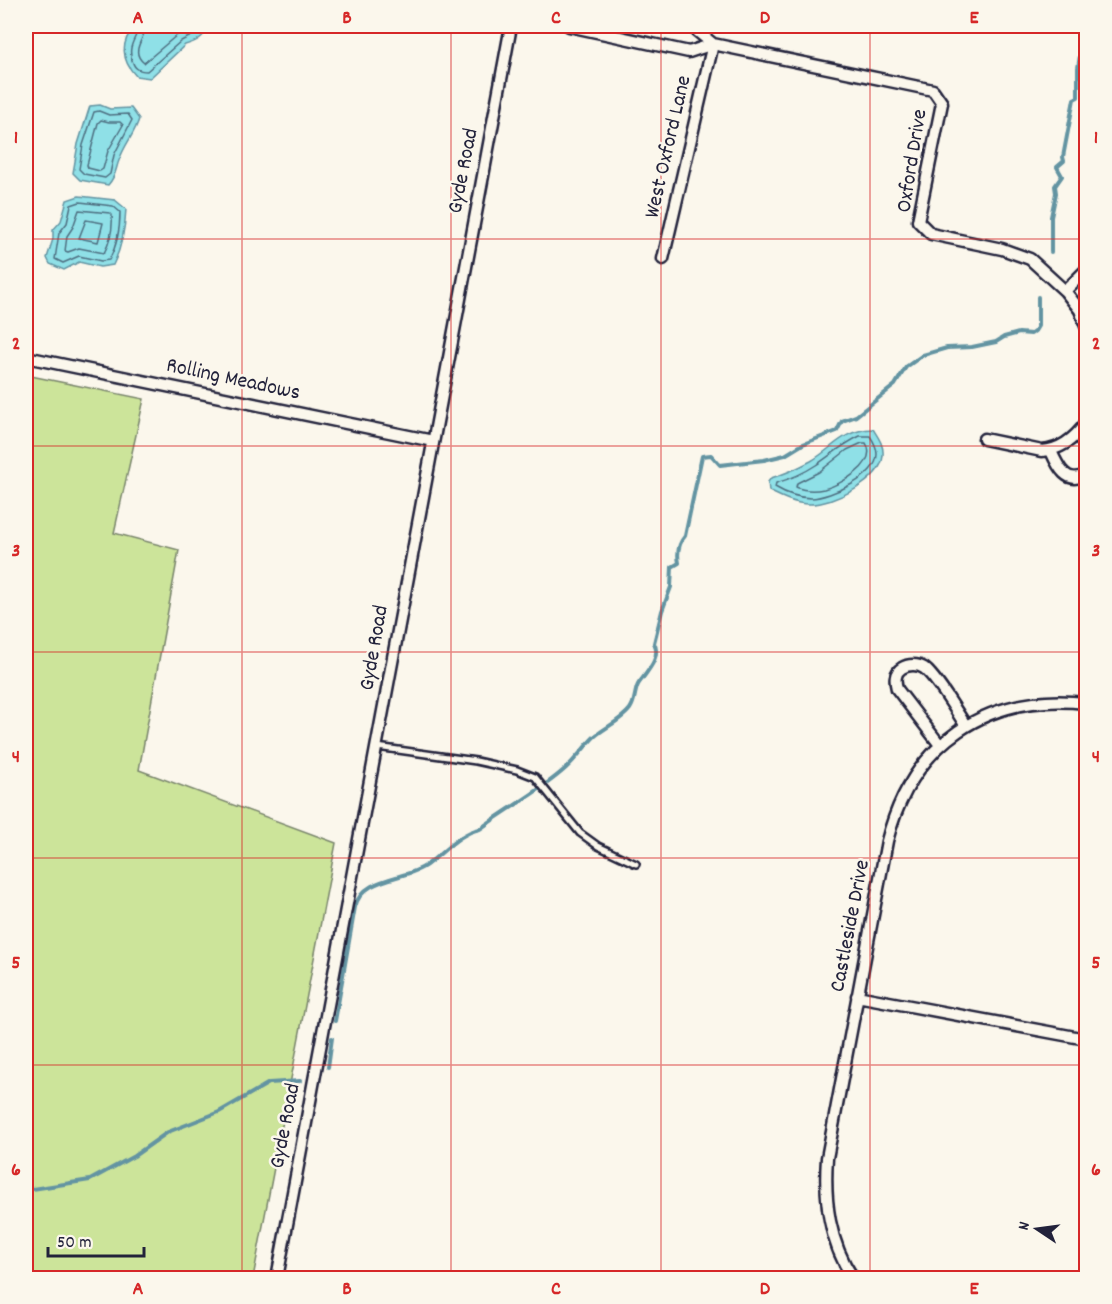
<svg xmlns="http://www.w3.org/2000/svg" width="1112" height="1304" font-family="Dekko,sans-serif">
  <style>
    .green { fill: #cce49a; stroke: #77836a; stroke-width: 1.5 }
    .water { fill: #8fe0e7; stroke: #6394a2; stroke-width: 1.5 }
    .lines { fill: none; stroke-linecap: round; stroke-linejoin: round }
    .shore { stroke: #4e6e80; stroke-width: 1.5 }
    .stream { stroke: #6394a2; stroke-width: 4 }
    .lane-casing { stroke: #22223b; stroke-width: 10 }
    .street-casing { stroke: #22223b; stroke-width: 15 }
    .lane { stroke: #fbf7ec; stroke-width: 5 }
    .street { stroke: #fbf7ec; stroke-width: 10 }
    .grid { fill: none; stroke: #d62828; stroke-width: 1.5; stroke-opacity: 0.55 }
    .labels { text-anchor: middle; dominant-baseline: central; stroke-width: 5; stroke-linejoin: round; paint-order: stroke }
    .street-label { font-size: 22px; fill: #22223b; stroke: #fbf7ec }
    .neatline { fill: none; stroke: #d62828; stroke-width: 2 }
    .grid-label { font-size: 20px; text-anchor: middle; font-weight: bold; fill: #d62828 }
  </style>
  <rect width="100%" height="100%" fill="#fbf7ec"/>
  <filter id="ink" filterUnits="userSpaceOnUse"><feTurbulence type="fractalNoise" baseFrequency=".0167" numOctaves="2"/><feDisplacementMap in="SourceGraphic" scale="12" xChannelSelector="R" yChannelSelector="G"/><feConvolveMatrix kernelMatrix="1 2 1 2 8 2 1 2 1" color-interpolation-filters="sRGB"/></filter>
  <g filter="url(#ink)">
    <!-- green -->
    <path class="green" d="M26 375 144 399 114 533 179 550 139 770 336 843 253 1278H26Z"/>
    <!-- water -->
    <path class="water" d="M135 26H209C204 37 197 42 185 45L150 78 136 76C121 60 120 42 135 26Z
      M100 105 110 109 131 108 139 119C135 133 125 144 120 158 115 169 117 175 108 185L80 180 73 173 78 144 90 106Z
      M79 196 115 200 126 209C125 230 122 247 113 265L100 267 79 262 64 270 50 264 47 258 53 239V230L61 221 67 200Z
      M873 429C878 437 884 445 883 455 882 481 832 505 809 504 795 504 781 497 769 491L768 482 771 478C785 474 798 468 811 461 835 447 842 430 873 429Z"/>
    <g class="lines">
      <!-- shore -->
      <path class="shore" d="M139 26C137 38 127 45 132 60 134 68 138 71 147 71L181 41 199 32 203 26
        M146 26C145 39 129 51 144 63L177 35 194 26
        M99 111 109 115 128 114 132 120 114 155 110 174 105 178 84 174 79 169 83 145 94 112Z
        M101 120 109 122H120L123 125 108 151 103 169 100 171 88 168 87 165 98 123Z
        M80 202 113 206 120 212C120 228 117 246 109 260L101 261 79 256 63 263 55 259 59 233 67 223 71 205Z
        M79 210 110 213 112 215C113 228 110 242 104 253L79 248 68 252 65 251 67 236 73 227Z
        M86 220 103 223 98 242 79 238Z
        M860 436H870C874 442 877 447 877 454 877 477 831 497 811 498 799 498 785 493 775 487L776 483C790 479 804 473 816 465 831 455 843 444 860 436Z
        M862 443H866C879 464 840 485 824 489 814 491 805 491 796 487L797 483 819 472 847 450Z"/>
      <!-- stream -->
      <path class="stream" d="M1051 252V217L1056 193 1055 186 1062 176 1057 167 1064 161 1063 157 1074 99 1078 97V68L1080 55 1086 48V32
        M335 1021 355 907C363 875 408 881 429 863 445 851 460 833 480 829 508 808 541 791 566 768 576 759 584 747 594 737 605 727 621 721 630 709 636 701 634 690 639 683 646 673 662 657 654 643L662 611 671 587 672 567 679 563C677 553 678 544 685 536L702 456 711 455 720 465 764 460 785 455 803 444 837 431 842 421 856 416 895 385 906 367 923 355 947 348 972 347 996 342 1004 337 1019 333 1031 334 1035 331 1038 326V297
        M328 1067 332 1038
        M26 1190 90 1180 134 1156 168 1132 219 1112 269 1083 300 1081"/>
      <defs>
        <path id="lane" d="M377 747 476 761 517 770 535 777 580 833 598 846 636 864"/>
        <path id="street" d="M569 26 689 52 713 44
          M685 26 692 27 713 44 933 90 942 103 918 221 931 234 1002 249 1030 259 1065 291 1080 310 1086 326
          M663 259 713 44
          M1065 291 1086 270
          M26 357 433 441
          M984 439 1042 451C1061 450 1075 438 1086 423
          M1051 451C1058 467 1067 486 1086 474
          M940 745 897 689C895 681 894 673 902 668 908 664 918 664 924 668 937 678 956 711 966 726
          M857 996 1086 1039
          M277 1278 511 26
          M853 1278C829 1242 824 1201 827 1158L887 841C912 743 986 692 1086 703"/>
      </defs>
      <!-- lane casing -->
      <use href="#lane" class="lane-casing"/>
      <!-- street casing -->
      <use href="#street" class="street-casing"/>
      <!-- lane -->
      <use href="#lane" class="lane"/>
      <!-- street -->
      <use href="#street" class="street"/>
    </g>
  </g>
  <!-- grid -->
  <path class="grid" d="M242 26V1278M451 26V1278M661 26V1278M870 26V1278M26 239H1086M26 446H1086M26 652H1086M26 858H1086M26 1065H1086"/>
  <g class="labels">
    <!-- street labels -->
    <g class="street-label">
      <text transform="translate(669 147) rotate(-77)">West Oxford Lane</text>
      <text transform="translate(913 161) rotate(-81)">Oxford Drive</text>
      <text transform="translate(464 171) rotate(-79)">Gyde Road</text>
      <text transform="translate(233 380) rotate(12)">Rolling Meadows</text>
      <text transform="translate(375 648) rotate(-80)">Gyde Road</text>
      <text transform="translate(851 926) rotate(-79)">Castleside Drive</text>
      <text transform="translate(286 1126) rotate(-79)">Gyde Road</text>
    </g>
  </g>
  <!-- margin -->
  <rect width="1112" height="1304" fill="none" stroke="#fbf7ec" stroke-width="66"/>
  <!-- north arrow -->
  <g transform="translate(1037 1229) rotate(283)" stroke="#fbf7ec" stroke-width="4.5" paint-order="stroke">
  <path d="M0-4.5L10 22L0 15L-10 22Z" fill="#22223b"/>
  <text y="-9" font-size="16" font-weight="bold" text-anchor="middle" fill="#22223b">N</text>
  </g>
  <!-- scale -->
  <path d="M48 1247v9h96v-9" fill="none" stroke="#22223b" stroke-width="3"/>
  <text x="57" y="1247" font-size="18" fill="#22223b" stroke="#fbf7ec" stroke-width="4.5" paint-order="stroke">50 m</text>
  <rect x="33" y="33" width="1046" height="1238" class="neatline"/>
  <g class="grid-label">
    <text x="138" y="23">A</text>
    <text x="347" y="23">B</text>
    <text x="556" y="23">C</text>
    <text x="765" y="23">D</text>
    <text x="974" y="23">E</text>
    <text x="16" y="143">1</text>
    <text x="1096" y="143">1</text>
    <text x="16" y="349">2</text>
    <text x="1096" y="349">2</text>
    <text x="16" y="556">3</text>
    <text x="1096" y="556">3</text>
    <text x="16" y="762">4</text>
    <text x="1096" y="762">4</text>
    <text x="16" y="968">5</text>
    <text x="1096" y="968">5</text>
    <text x="16" y="1175">6</text>
    <text x="1096" y="1175">6</text>
    <text x="138" y="1294">A</text>
    <text x="347" y="1294">B</text>
    <text x="556" y="1294">C</text>
    <text x="765" y="1294">D</text>
    <text x="974" y="1294">E</text>
  </g>
</svg>
